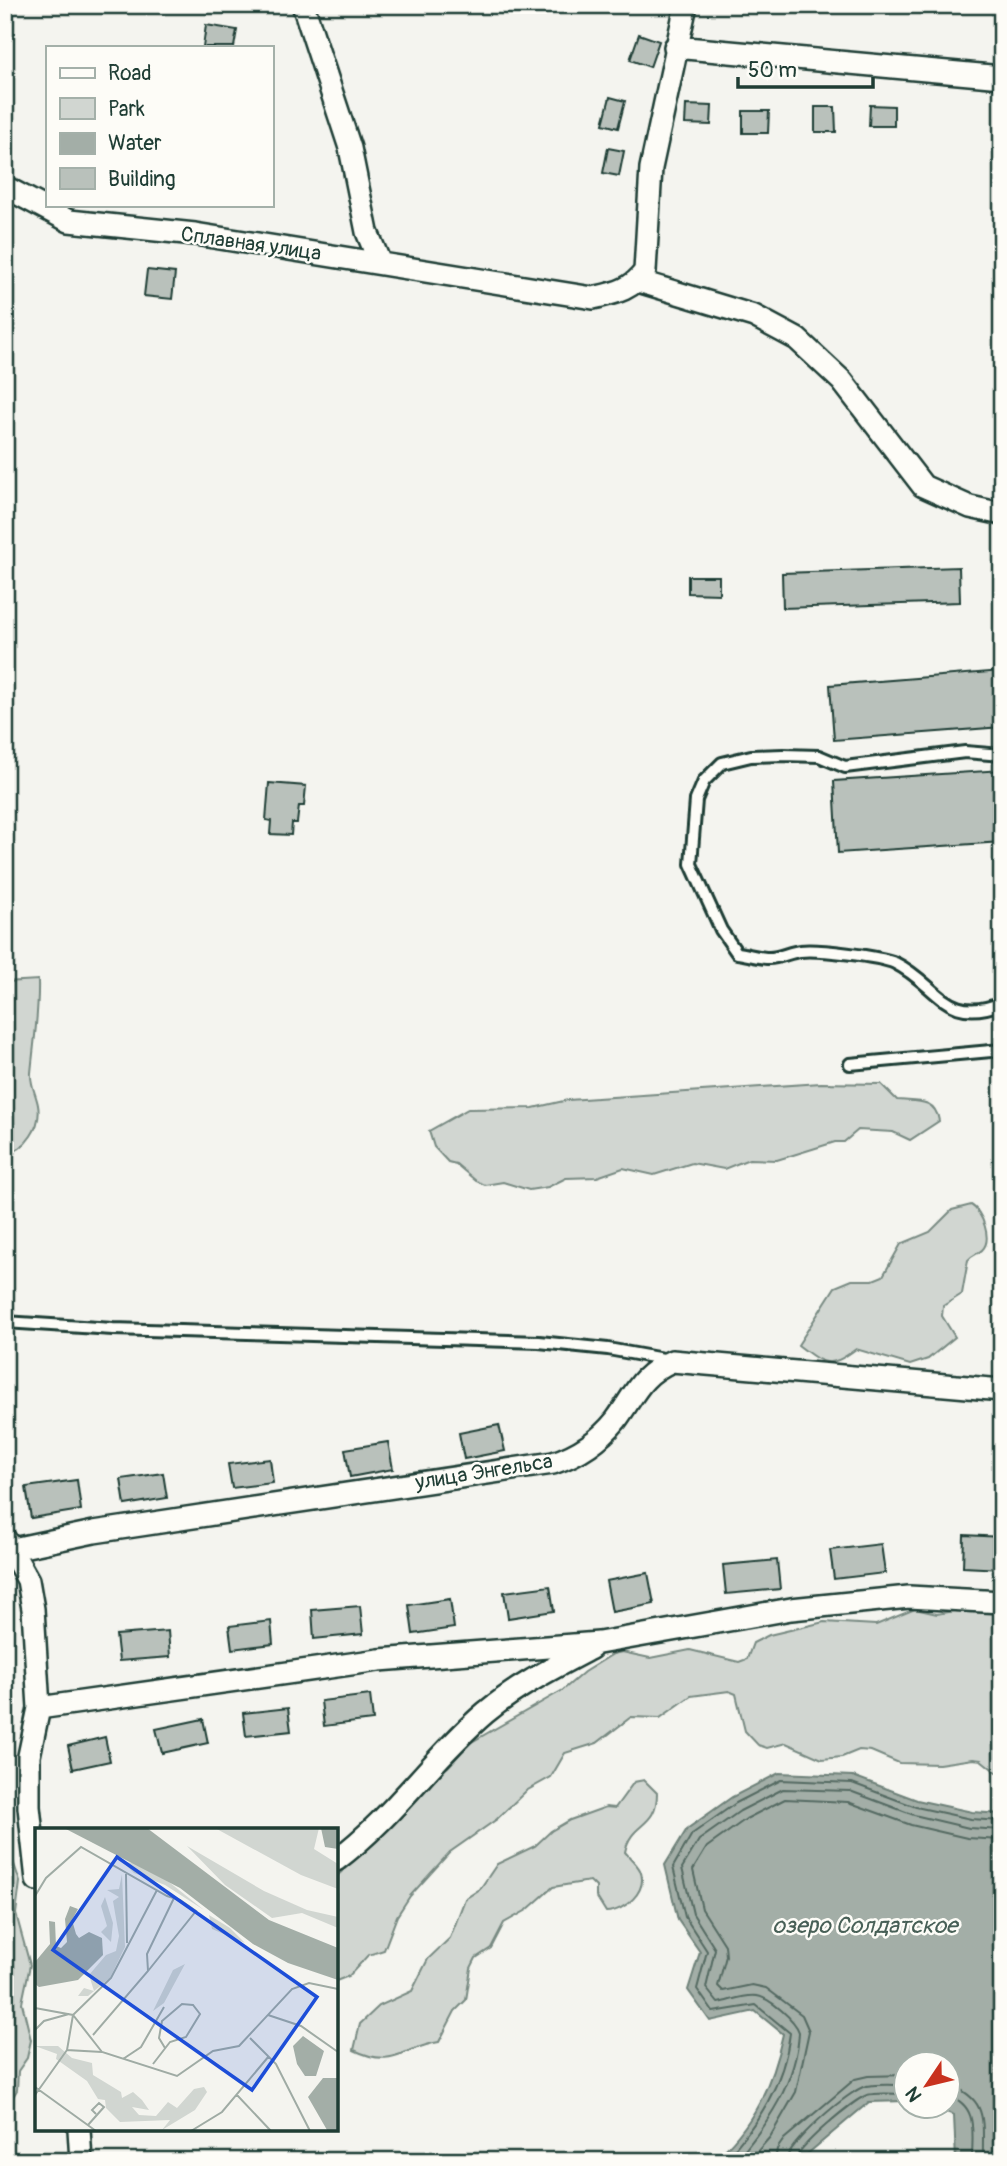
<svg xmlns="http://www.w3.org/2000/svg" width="1007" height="2166" font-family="Pangolin,sans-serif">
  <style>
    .green { fill: #d1d6d1; stroke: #788a82; stroke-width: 2 }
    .water { fill: #a3aea7; stroke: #6e8179; stroke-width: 2 }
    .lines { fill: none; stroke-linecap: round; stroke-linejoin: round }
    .shore { stroke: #546a62; stroke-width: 2 }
    .building { fill: #b9c1bb; stroke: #1f3d34; stroke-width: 2 }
    .lane-casing { stroke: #1f3d34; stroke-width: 16 }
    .street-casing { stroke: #1f3d34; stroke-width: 26 }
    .lane { stroke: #fdfcf7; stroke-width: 10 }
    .street { stroke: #fdfcf7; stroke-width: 21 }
    .labels { text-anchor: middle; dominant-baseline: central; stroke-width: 5; stroke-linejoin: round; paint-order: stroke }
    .street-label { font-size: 21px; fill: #1f3d34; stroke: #fdfcf7 }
    .water-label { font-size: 23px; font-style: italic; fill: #475f56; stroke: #fdfcf7 }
    .inset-road { fill: none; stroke: #9faba4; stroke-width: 2 }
    .view { fill: #1d4ed8; fill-opacity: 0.15; stroke: #1d4ed8; stroke-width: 3.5 }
    .inset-edge { fill: none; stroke: #1f3d34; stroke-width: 3.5 }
  </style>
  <rect width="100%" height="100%" fill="#f4f4ef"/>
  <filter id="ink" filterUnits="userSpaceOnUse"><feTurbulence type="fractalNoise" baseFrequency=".0143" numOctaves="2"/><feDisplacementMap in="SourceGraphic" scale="14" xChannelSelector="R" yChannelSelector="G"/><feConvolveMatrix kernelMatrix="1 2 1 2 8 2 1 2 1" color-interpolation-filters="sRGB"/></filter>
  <g filter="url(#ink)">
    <!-- green -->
    <path class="green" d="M38 980C39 1012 34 1041 31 1073 30 1084 36 1094 38 1105 42 1126 26 1150 5 1155V982Z
      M821 1083 881 1084 897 1100C916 1102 935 1097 939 1121L910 1140 893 1132 858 1130 844 1142H835L777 1160 749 1159 724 1169 692 1163 654 1175 623 1168 597 1177 566 1178 548 1187 529 1190 503 1182 485 1185 476 1181 456 1164 448 1162 434 1147 429 1131 468 1109 533 1108 568 1100Z
      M971 1205C982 1211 993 1240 982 1250 978 1254 972 1255 968 1260L962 1294 943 1306 942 1316 955 1337 928 1359 910 1365 856 1349C829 1369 824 1365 798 1345L835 1287 852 1280H873L883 1276 901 1244 930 1232 952 1210Z
      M915 1609 937 1614 964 1609 1002 1612V1771L996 1772 981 1760 973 1759 939 1764 899 1763 871 1751 859 1750 842 1757 822 1759 786 1743 767 1748 758 1745 745 1731 736 1694 729 1691 691 1696 660 1718 631 1717 597 1743 565 1753 551 1777 526 1791 497 1819 450 1852 410 1896 397 1916 384 1950 368 1955 349 1976 336 1981V1877L398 1819 424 1782 448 1767 470 1743 563 1690 584 1672 613 1654 622 1652 650 1658 690 1650 739 1662 747 1659 753 1643 769 1635 824 1622 876 1625Z
      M644 1780 657 1793C657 1829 631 1821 625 1852 630 1858 637 1864 640 1870 649 1891 624 1912 606 1912L596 1896V1887L590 1881 553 1887 527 1910 504 1923 491 1948 476 1958 471 1968 466 2000 455 2011 439 2042C402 2048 393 2069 354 2050L360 2024 379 2006 412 1991 428 1959 450 1938 465 1899 480 1889 497 1864 535 1846 551 1831 570 1820 606 1807 615 1808 634 1782Z
      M5 1837 20 1882 16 1914 30 1965 22 2003 31 2040 27 2058 18 2071 17 2090 8 2105 5 2103Z"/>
    <!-- water -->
    <path class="water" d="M779 1773 853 1776 917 1800 972 1812 1002 1814V2161H956L954 2115 934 2107 948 2106V2064H906L905 2101 869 2102 799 2161H713C754 2126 772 2084 783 2034L755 2011 710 2021 688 1990 700 1952 678 1920 665 1865 687 1829 732 1797Z"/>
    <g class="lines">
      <!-- shore -->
      <path class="shore" d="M948 2084C990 2100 982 2121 983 2161
        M948 2095C979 2107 972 2131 972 2161
        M724 2161C758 2123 784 2085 790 2033L756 2005 713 2012 697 1989 707 1951 685 1917 673 1867 692 1834 736 1803 781 1780 852 1783 916 1807 971 1819 1002 1821
        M736 2161C767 2124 797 2082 799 2032 795 2020 770 1998 757 1996 745 1994 730 2001 718 2003L706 1988 715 1949 693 1914 682 1868 699 1840 740 1811 783 1789 850 1791 914 1815 969 1828 1002 1830
        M749 2161 770 2137 796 2092 809 2031 802 2015 766 1988 752 1985 723 1991 718 1986 726 1956 725 1945 702 1909 693 1870 707 1847 746 1819 785 1799 848 1802 911 1825 967 1838 1002 1840
        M775 2161 777 2149 784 2139 855 2079 868 2076 906 2075
        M786 2161C787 2144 849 2090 866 2086 878 2084 893 2085 906 2085
        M795 2161C796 2148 853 2100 867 2095 878 2092 894 2094 906 2094"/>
    </g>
    <!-- building -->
    <path class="building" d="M206 25 237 30 234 47H203Z
      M639 34 659 41 650 67 630 60Z
      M610 97 625 101 618 128 603 124Z
      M686 105 712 106 711 125 685 124Z
      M870 105 894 106V126H869Z
      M815 107H835L836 132H815Z
      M743 111H769L768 133H743Z
      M608 148 624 151 619 176 603 173Z
      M147 270 175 273 172 299 144 296Z
      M959 567 960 602 783 608 782 573Z
      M688 576H719V594L688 593Z
      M1002 671V727L834 740 830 685Z
      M1002 770V842L838 853 834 781Z
      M269 783 306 786 304 806H299L297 823H292L291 835 270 834 271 821 266 820Z
      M499 1425 505 1451 464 1459 459 1433Z
      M388 1442 393 1469 350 1477 345 1449Z
      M270 1459 273 1483 232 1488 228 1464Z
      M163 1473 167 1498 125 1505 121 1479Z
      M77 1480 81 1510 31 1518 26 1487Z
      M964 1535 1002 1537V1569L963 1567Z
      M881 1544 885 1573 834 1579 830 1550Z
      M777 1560 780 1589 726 1594 723 1565Z
      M648 1573 654 1604 612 1612 606 1581Z
      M550 1586 554 1611 508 1618 504 1592Z
      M450 1599 454 1628 413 1634 409 1605Z
      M360 1606 363 1634 314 1639 312 1610Z
      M271 1621 273 1644 232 1649 229 1626Z
      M168 1631 170 1657 119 1661 116 1635Z
      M370 1695 373 1720 324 1726 321 1701Z
      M288 1708 291 1731 246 1736 243 1713Z
      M203 1719 208 1743 162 1753 156 1729Z
      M105 1737 110 1761 73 1769 68 1746Z"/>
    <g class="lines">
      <defs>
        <path id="lane" d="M1002 755 965 752 845 767 819 756 783 755 751 756 722 763 704 781 696 800 691 864 721 930 737 953C747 954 759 958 769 958 779 958 790 952 800 951 817 949 879 956 895 963 938 984 945 1026 1002 1003
          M850 1064 1002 1050
          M5 1322 113 1329 539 1342 608 1349 669 1360"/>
        <path id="street" d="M303 5 350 148 367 232 380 263
          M675 47 1002 77
          M5 187 69 221 195 234 593 298C614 293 632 290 645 271L651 168 686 5
          M638 281 754 316 797 339 842 381 923 486 970 507 1002 514
          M5 1539 28 1580 33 1609 39 1708 29 1756V1807L37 1880
          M13 1549 94 1532 553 1463C577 1455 600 1440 616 1420 636 1393 639 1376 672 1361L1002 1390
          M39 1708 379 1660 599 1643 791 1609 909 1597 1002 1602
          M336 1860C393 1818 432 1758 485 1713 517 1686 555 1667 591 1648
          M79 2129 81 2161"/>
      </defs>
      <!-- lane casing -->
      <use href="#lane" class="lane-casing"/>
      <!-- street casing -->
      <use href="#street" class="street-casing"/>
      <!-- lane -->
      <use href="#lane" class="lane"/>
      <!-- street -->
      <use href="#street" class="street"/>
    </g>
  </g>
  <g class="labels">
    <!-- street labels -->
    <g class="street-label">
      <text transform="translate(251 244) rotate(8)">Сплавная улица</text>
      <text transform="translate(484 1472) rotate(-9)">улица Энгельса</text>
    </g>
    <!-- water labels -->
    <g class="water-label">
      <text x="865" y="1925">озеро Солдатское</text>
    </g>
  </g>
  <!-- overview -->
  <g transform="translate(35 1828)">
    <rect width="303" height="303" fill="#f4f4ef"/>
    <path d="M180 0H284L279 21 303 36V61L266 47ZM152 18 229 63 272 82 303 89V100L267 85 237 90 190 57ZM88 34 99 35 134 54 169 82 130 57 99 45ZM87 46 90 119 75 150 53 168H43L49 160 59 163 54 147 71 127 81 123 84 108 78 73 84 69 72 62 84 61ZM70 69 78 95 76 114 66 104 72 98 66 78ZM174 87 195 100 210 115 177 101ZM150 136 129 175 118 183 138 142ZM0 218H23L37 230 57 235 58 247 86 264 87 270 98 264 107 272 114 282 97 279 104 287 121 288 133 274 142 280 159 261 169 259 172 264 160 282 127 302 135 292 85 294 71 280 70 272 63 271 52 253 21 231 22 226Z" fill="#d1d6d1"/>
    <path d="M29 0H112L234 92 303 120V152L253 135 218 116 145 60ZM303 0V21L290 19 286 0ZM35 78 43 81 37 92 41 106 44 110 54 104 67 110 68 127 43 152 4 159 0 156V134L15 116 14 93 20 94 21 118 26 120 32 114 30 91ZM268 208 289 223 281 248H270L262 236 258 218ZM288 250H303V303L292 302 273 269Z" fill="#a3aea7"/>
    <path class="inset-road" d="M91 46 92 115M0 68 11 50 46 19 132 68 145 72 161 83 113 143M0 180 38 187 67 224 142 248 178 223 204 218 257 161 274 155 303 161M233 187 266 198 303 224M0 202 9 193 34 186M58 207 113 143 112 126 139 70M215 210 241 236 275 303M67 224 32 222 38 187 76 150 122 62M88 231 106 219 129 179M118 236 135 214 151 209 165 186 158 177 147 176 127 193 124 210 130 220M0 259 61 303M0 267 32 222M202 267 236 303M53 297 69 279 64 275 57 282 61 286M156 303 187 284 234 228"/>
    <path class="view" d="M82 29 282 169 217 262 18 122Z"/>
    <rect width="303" height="303" class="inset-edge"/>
  </g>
  <!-- margin -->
  <rect width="1007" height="2166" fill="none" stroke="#fdfcf7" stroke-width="28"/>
  <rect x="14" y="14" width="979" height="2138" fill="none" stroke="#1f3d34" stroke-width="2.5" filter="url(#ink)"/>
  <!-- legend -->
  <rect x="46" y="46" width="228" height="161" fill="#fdfcf7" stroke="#a4b0a9" stroke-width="2"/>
  <rect x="60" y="68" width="35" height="10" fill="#fdfcf7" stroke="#a4b0a9" stroke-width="2"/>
  <text x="108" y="80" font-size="21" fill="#1f3d34">Road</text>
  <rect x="60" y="98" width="35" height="21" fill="#d1d6d1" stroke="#a4b0a9" stroke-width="2"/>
  <text x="108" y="116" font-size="21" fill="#1f3d34">Park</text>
  <rect x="60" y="133" width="35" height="21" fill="#a3aea7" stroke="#a4b0a9" stroke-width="2"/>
  <text x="108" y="150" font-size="21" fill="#1f3d34">Water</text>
  <rect x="60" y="168" width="35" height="21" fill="#b9c1bb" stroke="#a4b0a9" stroke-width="2"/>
  <text x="108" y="186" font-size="21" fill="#1f3d34">Building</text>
  <!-- north arrow -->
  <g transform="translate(927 2085) rotate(235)"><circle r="33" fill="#fdfcf7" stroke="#a4b0a9" stroke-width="2"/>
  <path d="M0-5L12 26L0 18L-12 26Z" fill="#c8321e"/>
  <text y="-10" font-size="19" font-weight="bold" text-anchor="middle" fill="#1f3d34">N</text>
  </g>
  <!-- scale -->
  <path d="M738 77v10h135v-10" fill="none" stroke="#1f3d34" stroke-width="3.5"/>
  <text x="748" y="77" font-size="21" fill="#1f3d34" stroke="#fdfcf7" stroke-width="5" paint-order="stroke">50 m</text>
</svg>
